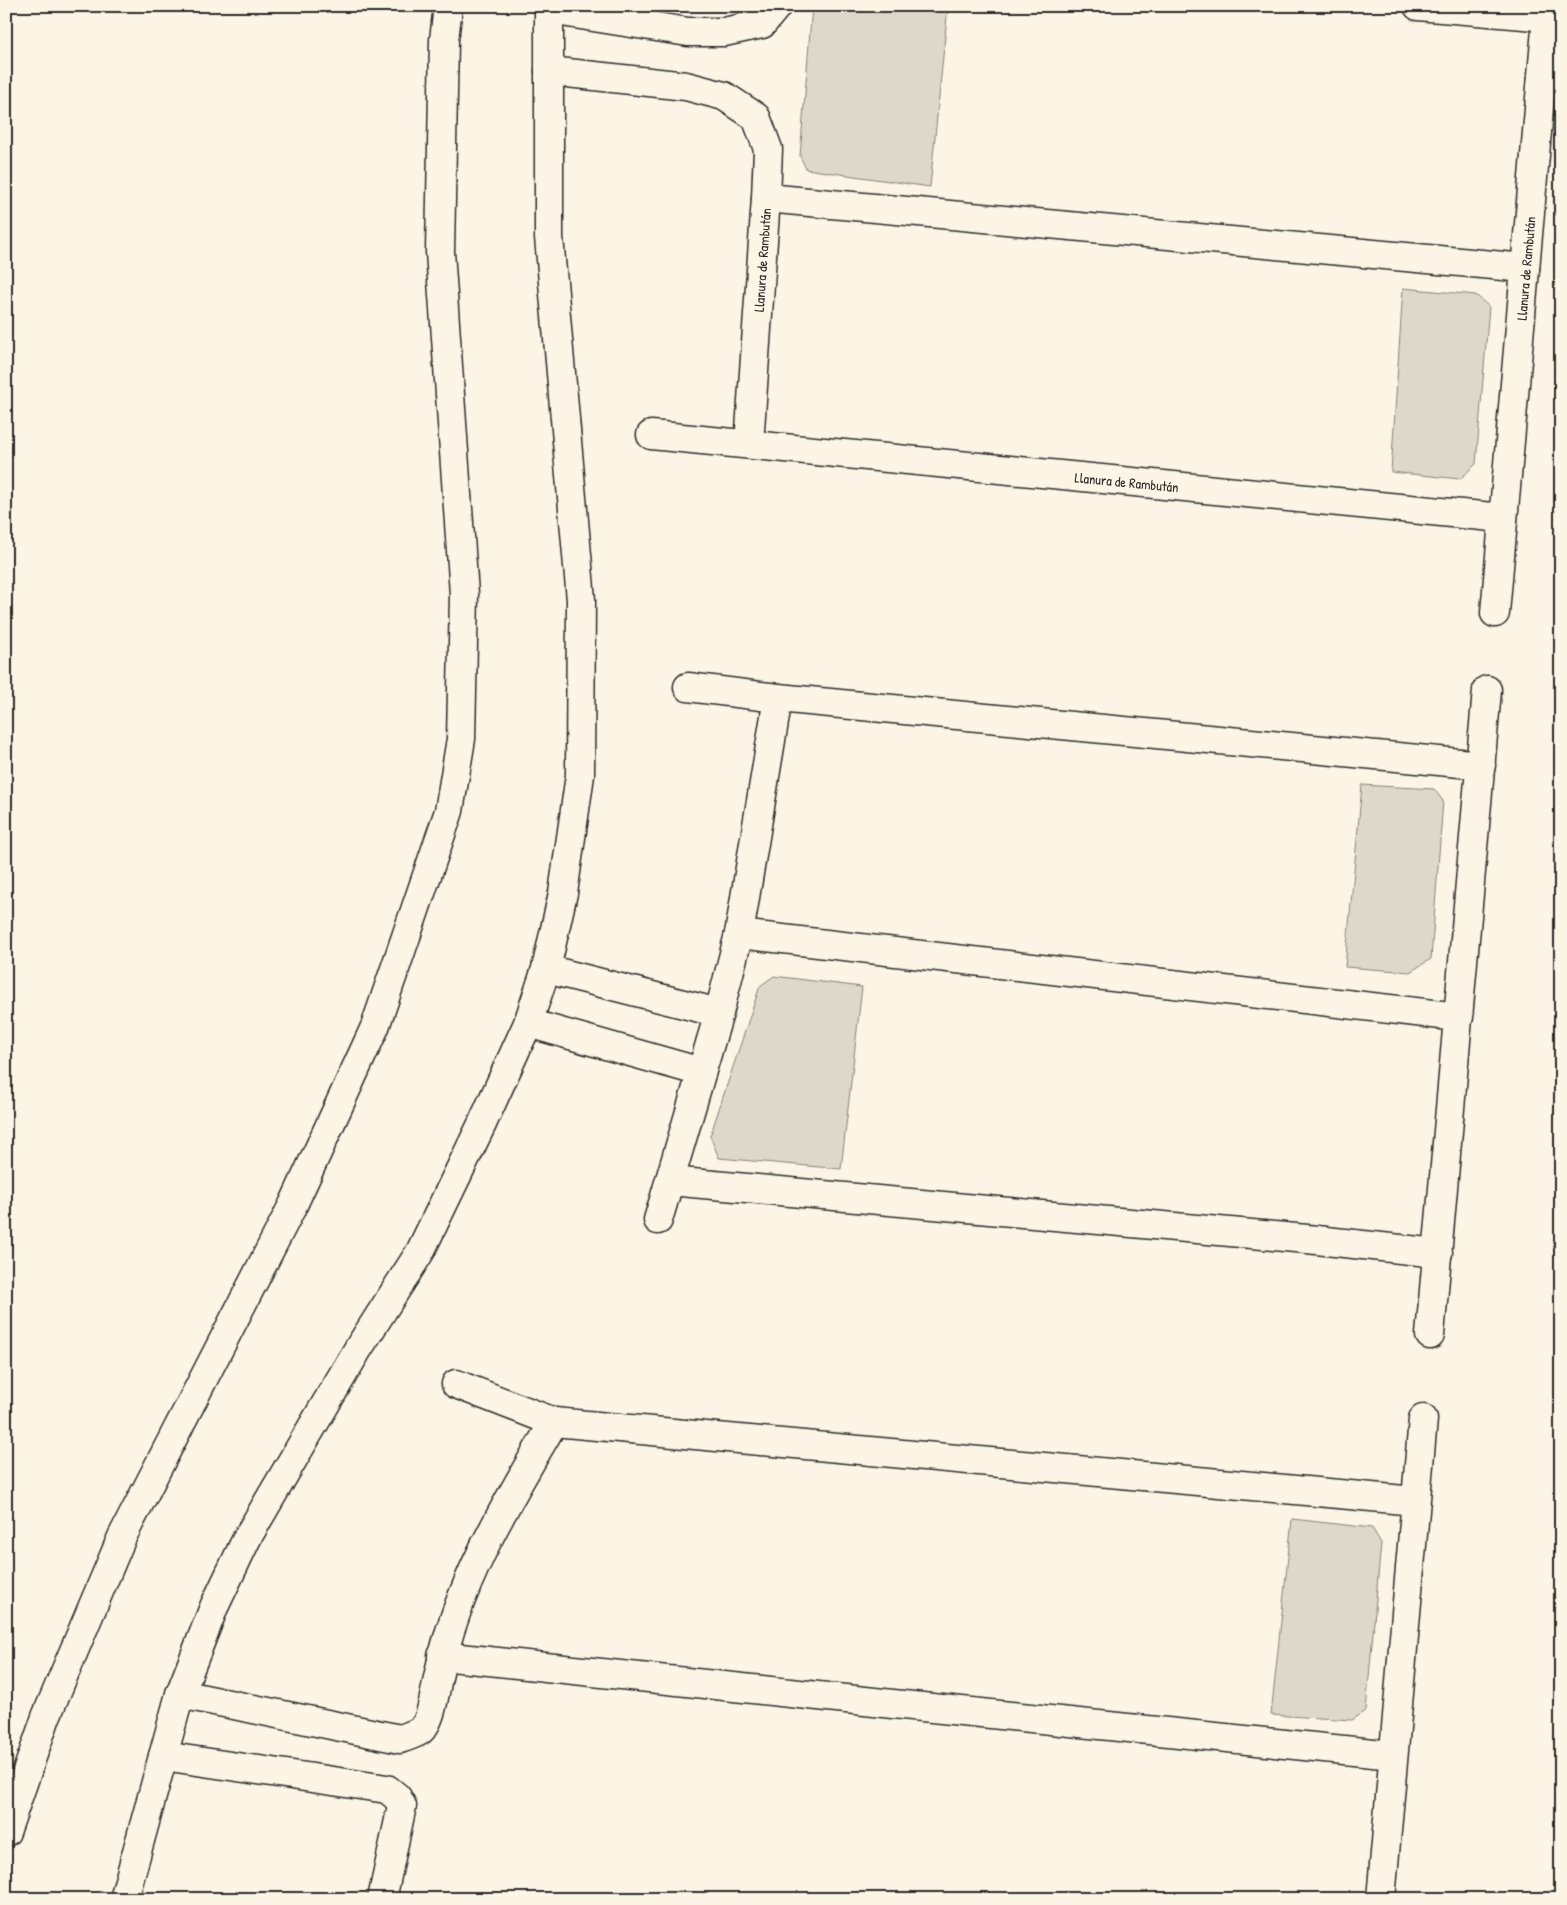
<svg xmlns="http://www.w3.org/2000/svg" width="1567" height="1905" font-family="'Patrick Hand',sans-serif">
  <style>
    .green { fill: #ded8ca; stroke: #84827a }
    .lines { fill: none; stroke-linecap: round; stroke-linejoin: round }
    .minor-casing { stroke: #2b2b2b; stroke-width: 31 }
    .minor { stroke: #fcf5e5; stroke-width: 28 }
    .labels { text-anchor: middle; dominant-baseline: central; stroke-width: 5; stroke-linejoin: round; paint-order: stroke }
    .street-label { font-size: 14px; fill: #2b2b2b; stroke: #fcf5e5 }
  </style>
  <rect width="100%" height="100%" fill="#fcf5e5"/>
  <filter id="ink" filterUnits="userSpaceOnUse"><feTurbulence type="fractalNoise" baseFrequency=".02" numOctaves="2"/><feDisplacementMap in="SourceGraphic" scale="10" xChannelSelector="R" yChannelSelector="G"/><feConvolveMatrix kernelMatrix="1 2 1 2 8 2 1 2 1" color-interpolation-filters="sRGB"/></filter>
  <g filter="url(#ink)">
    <!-- green -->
    <path class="green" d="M812 6H948L930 187 806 169 800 156Z
      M1403 288 1476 295 1489 307 1476 464 1460 479 1391 472Z
      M1362 785 1434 789 1443 801 1431 959 1410 972 1345 967Z
      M774 976 862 987 841 1169 719 1158 710 1136 760 986Z
      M1292 1519 1372 1528 1381 1543 1366 1711 1352 1720 1271 1715Z"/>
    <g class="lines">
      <defs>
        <g id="minor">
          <path d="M1418 6 1547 17"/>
          <path d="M549 10 688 32H724L762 24 777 6"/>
          <path d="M549 71 686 86 724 96 756 117 768 149 766 198 749 444"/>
          <path d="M766 198 1525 268"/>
          <path id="s1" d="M651 435 1503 518"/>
          <path id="s2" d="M1495 613 1548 6"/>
          <path d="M688 687 778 698 1481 765"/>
          <path d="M739 934 1459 1017"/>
          <path d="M546 969 719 1013"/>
          <path d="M528 1023 701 1072"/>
          <path d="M670 1181 1307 1239 1438 1253"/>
          <path d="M658 1220 719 1013 739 934 778 698"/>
          <path d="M1430 1335 1487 690"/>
          <path d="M456 1384 554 1422 1415 1501"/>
          <path d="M442 1656 893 1704 1393 1755"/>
          <path d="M180 1694 400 1739C406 1737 412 1735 418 1732 432 1725 435 1688 439 1673 458 1582 507 1502 554 1422"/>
          <path d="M163 1756 387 1789 397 1797 402 1806 382 1899"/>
          <path d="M6 1832 46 1717 122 1537 293 1205 375 1027 449 811 461 739 464 594 440 252 444 40 448 6"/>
          <path d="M124 1899 180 1694 214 1607 247 1538 292 1461 358 1349 420 1252 482 1124 528 1023 546 969 563 893 580 775 581 600 549 237V6"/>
          <path d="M1381 1899 1423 1419"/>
        </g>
      </defs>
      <!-- minor casing -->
      <use href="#minor" class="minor-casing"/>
      <!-- minor -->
      <use href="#minor" class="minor"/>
    </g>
  </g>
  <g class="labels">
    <!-- street labels -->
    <g class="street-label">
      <text transform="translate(762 260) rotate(-86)">Llanura de Rambután</text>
      <text stroke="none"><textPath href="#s2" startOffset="346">Llanura de Rambután</textPath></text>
      <text stroke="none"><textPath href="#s1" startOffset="478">Llanura de Rambután</textPath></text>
    </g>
  </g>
  <!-- margin -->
  <rect width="1567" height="1905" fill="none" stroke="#fcf5e5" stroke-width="25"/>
  <rect x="12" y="12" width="1542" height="1880" fill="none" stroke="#2b2b2b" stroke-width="2" filter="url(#ink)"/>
</svg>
